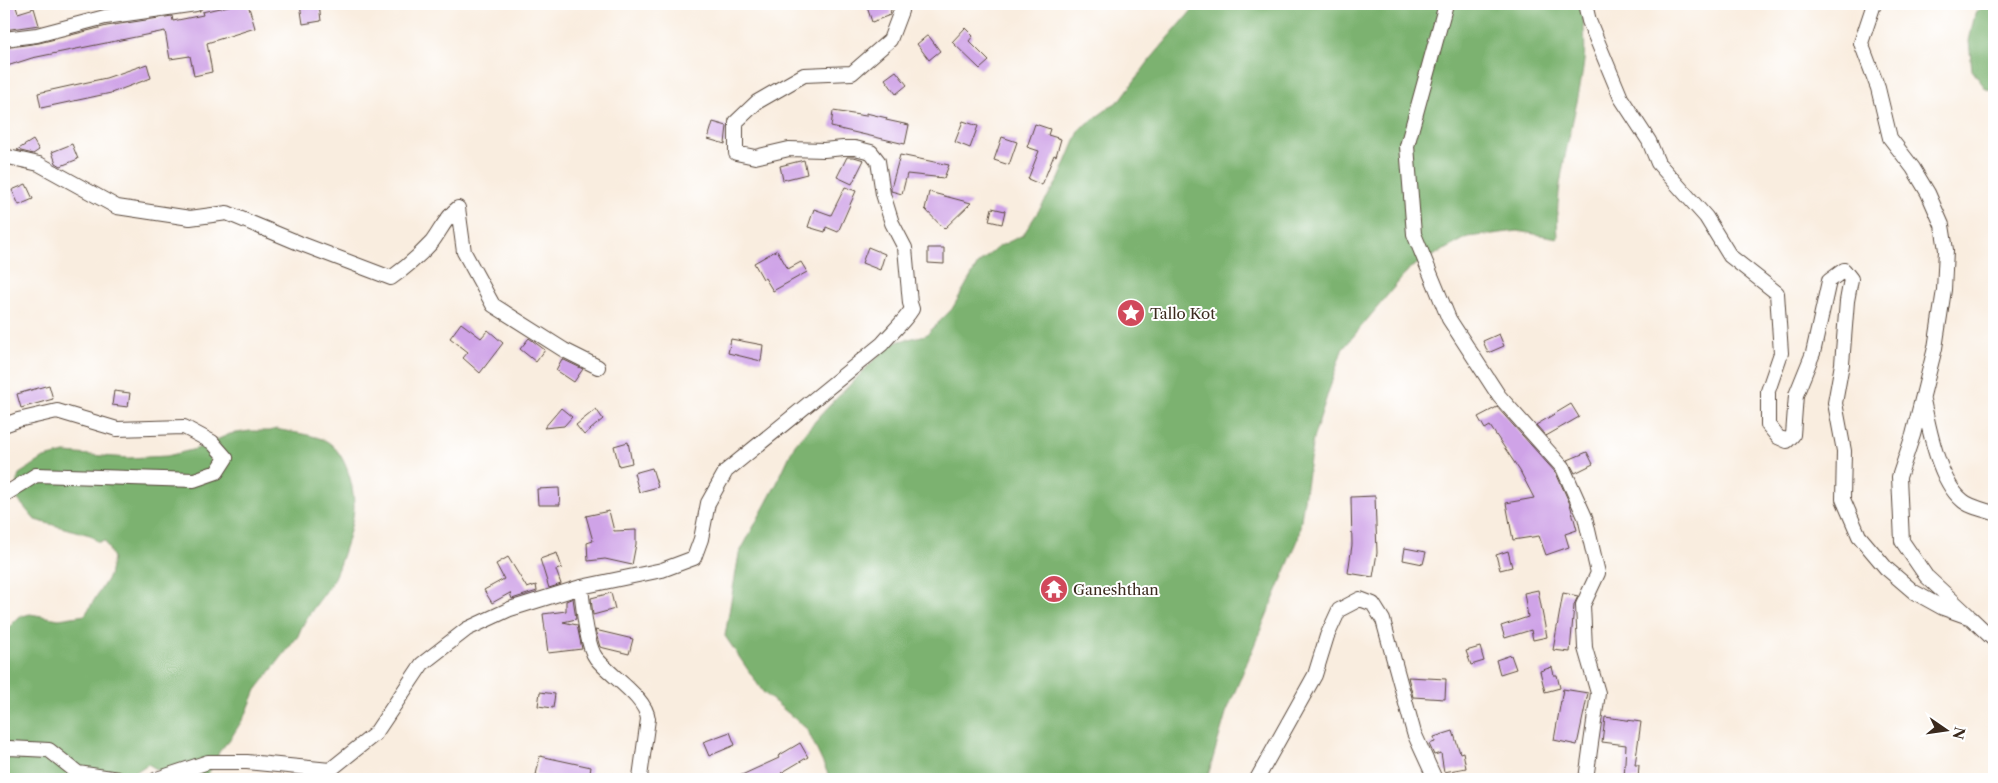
<svg xmlns="http://www.w3.org/2000/svg" width="1998" height="783" font-family="'Libre Caslon Text',serif">
  <style>
    .forest { fill: #7bb26f; stroke: #5b6e46 }
    .building { fill: #cfa3e7 }
    .lines { fill: none; stroke-linecap: round; stroke-linejoin: round }
    .street-casing { stroke: #58473b; stroke-width: 16 }
    .street { stroke: #fff; stroke-width: 14 }
    .labels { text-anchor: middle; dominant-baseline: central; stroke-width: 4; stroke-linejoin: round; paint-order: stroke }
    .poi-label { font-size: 15px; fill: #3b2a1e; stroke: #fff; text-anchor: start }
  </style>
  <rect width="100%" height="100%" fill="#fff"/>
  <filter id="ink" filterUnits="userSpaceOnUse"><feTurbulence type="fractalNoise" baseFrequency=".02" numOctaves="2"/><feDisplacementMap in="SourceGraphic" scale="10" xChannelSelector="R" yChannelSelector="G"/><feConvolveMatrix kernelMatrix="1 2 1 2 8 2 1 2 1" color-interpolation-filters="sRGB"/></filter>
  <filter id="wash" filterUnits="userSpaceOnUse"><feTurbulence type="fractalNoise" baseFrequency=".0096" numOctaves="4" result="noise"/><feDisplacementMap in="SourceGraphic" scale="20" xChannelSelector="R" yChannelSelector="G"/><feGaussianBlur stdDeviation="1.12" result="paint"/><feColorMatrix in="noise" values="0 0 0 0 0 0 0 0 0 0 0 0 0 0 0 0 0 1.4 0 .05"/><feComposite in="paint" operator="in"/></filter>
  <g filter="url(#wash)">
    <rect width="100%" height="100%" fill="#f9eddf"/>
    <!-- forest -->
    <path class="forest" d="M1195 4H1583C1583 22 1586 43 1584 61 1577 120 1553 178 1558 238L1517 231 1468 237 1410 268 1342 350 1313 439 1298 540 1226 713 1207 779H821L829 776 807 729 763 692 725 636 739 554 777 483 795 444 827 408 891 343 926 335 952 309 978 264 998 247 1023 235 1059 179 1080 129 1121 99 1149 61 1193 9Z
      M1986 4H1994V91L1986 89 1972 70 1969 41 1975 14Z
      M276 429C288 432 318 435 328 442 346 454 354 486 354 507 354 524 339 569 331 584 320 601 305 616 298 636L256 690 246 714 231 738 219 752 217 758 205 779H173L148 764 125 779H4V632L19 617 30 614 59 619 85 615 109 576 113 558 105 541 98 542 90 535 35 520 14 495 19 474 44 458 65 453 128 458 167 456 196 449 230 434 250 431H270Z"/>
    <g id="blocks">
      <!-- building -->
      <path class="building" d="M4 4H15L18 13 34 8 39 25 4 30Z
        M237 4H248L255 28 207 43 212 72 194 76 190 56 170 59 165 31 32 58 4 67V48L39 43 107 26 172 16 173 21 203 15 202 12Z
        M300 4H319L321 21 303 24Z
        M875 4H892L890 15 872 22 867 7Z
        M965 28 973 36 969 41 989 61 980 69 952 42Z
        M928 35 940 51 929 60 917 44Z
        M147 64 151 78 111 93 41 108 38 93 106 78Z
        M896 71 907 85 896 94 885 79Z
        M833 111 866 116V113L887 118 886 120 909 125 905 144 831 127Z
        M963 121 978 126 970 148 955 142Z
        M713 122 727 126 725 144 708 139Z
        M1035 124 1050 129 1048 135 1061 139 1056 156 1054 155 1042 185 1028 179 1039 151 1027 147Z
        M1002 137 1017 142 1009 165 994 160Z
        M33 140 39 150 33 154 17 150Z
        M72 144 78 159 61 166 56 163 52 152Z
        M900 155 949 165 944 178 907 174 902 194 891 191V188Z
        M847 157H854L864 160 852 184 837 177Z
        M804 160 807 174 783 180 780 166Z
        M26 184 33 199 19 205 12 190Z
        M845 187 856 191 838 232 826 227 825 232 808 227 814 209 831 215Z
        M929 192 971 203 944 229 925 209Z
        M992 208 1005 211 1002 224 989 221Z
        M868 247 885 254 880 270 862 263Z
        M928 248H944V264L928 263Z
        M777 250 788 269 801 262 807 272 773 291 765 278 763 279 754 263Z
        M461 323 481 338 488 330 503 343 480 373 463 358 468 352 450 338Z
        M1499 334 1504 346 1488 353 1483 341Z
        M529 338 545 350 536 362 520 349Z
        M731 339 763 345 761 361 728 353Z
        M562 359 583 369 574 382 556 370Z
        M49 385 53 399 21 408 17 394Z
        M114 391 130 393 128 407 112 405Z
        M1571 404 1579 417 1546 436 1536 425Z
        M1497 407 1556 473 1570 504 1577 530 1565 534 1569 547 1546 555 1539 536 1513 540 1506 503 1534 498 1520 471 1490 426 1485 429 1478 417Z
        M561 408 572 417 564 426 544 428Z
        M596 409 603 419 584 435 576 425Z
        M628 442 632 463 619 466 614 446Z
        M1587 452 1593 464 1575 473 1568 460Z
        M652 468 658 487 639 492 634 473Z
        M559 488 560 505H538L537 489Z
        M1375 496 1377 553 1373 577 1348 573 1352 545 1351 497Z
        M609 511 614 531 636 530V544L632 565 605 559 588 561 587 543 593 541 586 516Z
        M1405 548 1426 552 1423 564 1403 560Z
        M1508 551 1512 567 1500 570 1496 555Z
        M557 553 562 568 556 570 561 584 549 588 540 559Z
        M508 557 527 588 536 585 537 591 512 599 510 593 492 603 484 590 504 579 496 564Z
        M1538 590 1547 637 1533 640 1531 630 1505 638 1501 626 1528 617 1524 593Z
        M611 593 615 609 593 615 591 598Z
        M1563 593 1578 596 1574 605 1570 652 1553 650Z
        M573 598 576 619 563 622 577 625 582 649 548 653 543 614 566 611V601Z
        M595 630 633 639 629 654 600 647Z
        M1480 647 1484 661 1471 665 1466 651Z
        M1511 655 1516 669 1500 674 1496 660Z
        M1552 667 1554 675H1557L1560 688 1545 692 1540 671Z
        M1408 677 1446 679 1445 699 1413 697Z
        M1563 689 1588 693 1577 745 1554 740Z
        M540 692 555 694 553 708 538 706Z
        M1605 717 1641 722 1635 765H1639L1638 779H1624L1626 745 1602 742Z
        M1453 731 1460 753 1463 752 1466 768 1444 772 1441 753 1434 755 1429 744 1435 742 1434 737Z
        M730 732 735 745 709 756 703 742Z
        M800 743 808 757 781 773 782 775 774 779H733L779 758 778 756Z
        M540 756 591 767 589 779H560L536 775Z"/>
    </g>
  </g>
  <g filter="url(#ink)">
    <use href="#blocks" fill-opacity="0" stroke="#58473b" stroke-width="1"/>
    <g class="lines">
      <defs>
        <path id="street" d="M1446 4 1407 146 1414 234 1449 319 1499 396 1563 468 1585 517 1598 573 1583 605 1585 648 1598 693 1586 779
          M1585 4 1589 21 1621 98 1649 141 1658 163 1706 217 1730 256 1777 293 1781 353 1768 391V425L1778 437 1787 441 1793 435 1796 395 1813 353 1829 281 1844 270 1851 279 1847 301 1842 364 1835 403 1844 451 1843 499 1859 536 1886 568 1914 592 1943 608 1971 618 1994 640
          M1874 4 1861 43 1878 88 1890 138 1913 168 1928 193 1942 225 1946 250 1944 290 1935 348 1913 435 1899 477 1902 541 1926 576 1968 615
          M4 39 37 35 105 17 196 4
          M4 156 39 164 117 207 190 218 227 213 299 243 391 278C404 269 421 254 432 242 441 230 446 217 458 208L464 252 493 305 564 350 598 367
          M1923 400C1929 429 1939 481 1962 500 1969 507 1985 510 1994 513
          M4 425 18 420 57 411 117 429 184 427 212 442 226 458 217 472 194 480 36 475 4 495
          M581 587C583 604 586 645 596 658 610 676 646 697 648 719L640 777 642 779
          M4 749 9 748 49 750 78 773 118 779
          M157 779 208 762H247L330 770 375 734 422 664 467 629 510 609 581 587 662 570 694 558 701 539 708 503 726 471 882 344C892 332 904 322 912 309L910 303 905 248 892 223 883 194 878 161 871 152 855 148H843L824 150 789 149 755 157 736 153V122L757 102 804 75 852 73 890 40 901 11V4
          M1257 779 1315 675 1327 636 1339 610 1360 599 1373 604 1383 620 1414 733 1435 779"/>
      </defs>
      <!-- street casing -->
      <use href="#street" class="street-casing"/>
      <!-- street -->
      <use href="#street" class="street"/>
    </g>
  </g>
  <!-- icons -->
  <defs>
    <symbol id="sight-disc" viewBox="-11 -11 22 22"><circle r="9.5" fill="#d1495b" stroke="#fff"/><path d="M0-6L1.8-2.2L6-1.7L2.9 1.2L3.7 5.4L0 3.3L-3.7 5.4L-2.9 1.2L-6-1.7L-1.8-2.2Z" fill="#fff"/></symbol>
    <symbol id="temple-disc" viewBox="-11 -11 22 22"><circle r="9.5" fill="#d1495b" stroke="#fff"/><path d="M0-6L5-2H3V0L6.5 2.5H4V6H1.5V3h-3V6H-4V2.5H-6.5L-3 0V-2H-5Z" fill="#fff"/></symbol>
  </defs>
  <g fill-rule="evenodd">
    <use href="#sight-disc" x="1115" y="297" width="32" height="32"/>
    <use href="#temple-disc" x="1038" y="573" width="32" height="32"/>
  </g>
  <g class="labels">
    <!-- poi labels -->
    <g class="poi-label">
      <text x="1150" y="313">Tallo Kot</text>
      <text x="1073" y="589">Ganeshthan</text>
    </g>
  </g>
  <!-- margin -->
  <rect width="1998" height="783" fill="none" stroke="#fff" stroke-width="20"/>
  <!-- north arrow -->
  <g transform="translate(1946 730) rotate(103)" stroke="#ffffff" stroke-width="4" paint-order="stroke">
  <path d="M0-4L9 19L0 12L-9 19Z" fill="#3b2a1e"/>
  <text y="-8" font-size="14" font-weight="bold" text-anchor="middle" fill="#3b2a1e">N</text>
  </g>
</svg>
